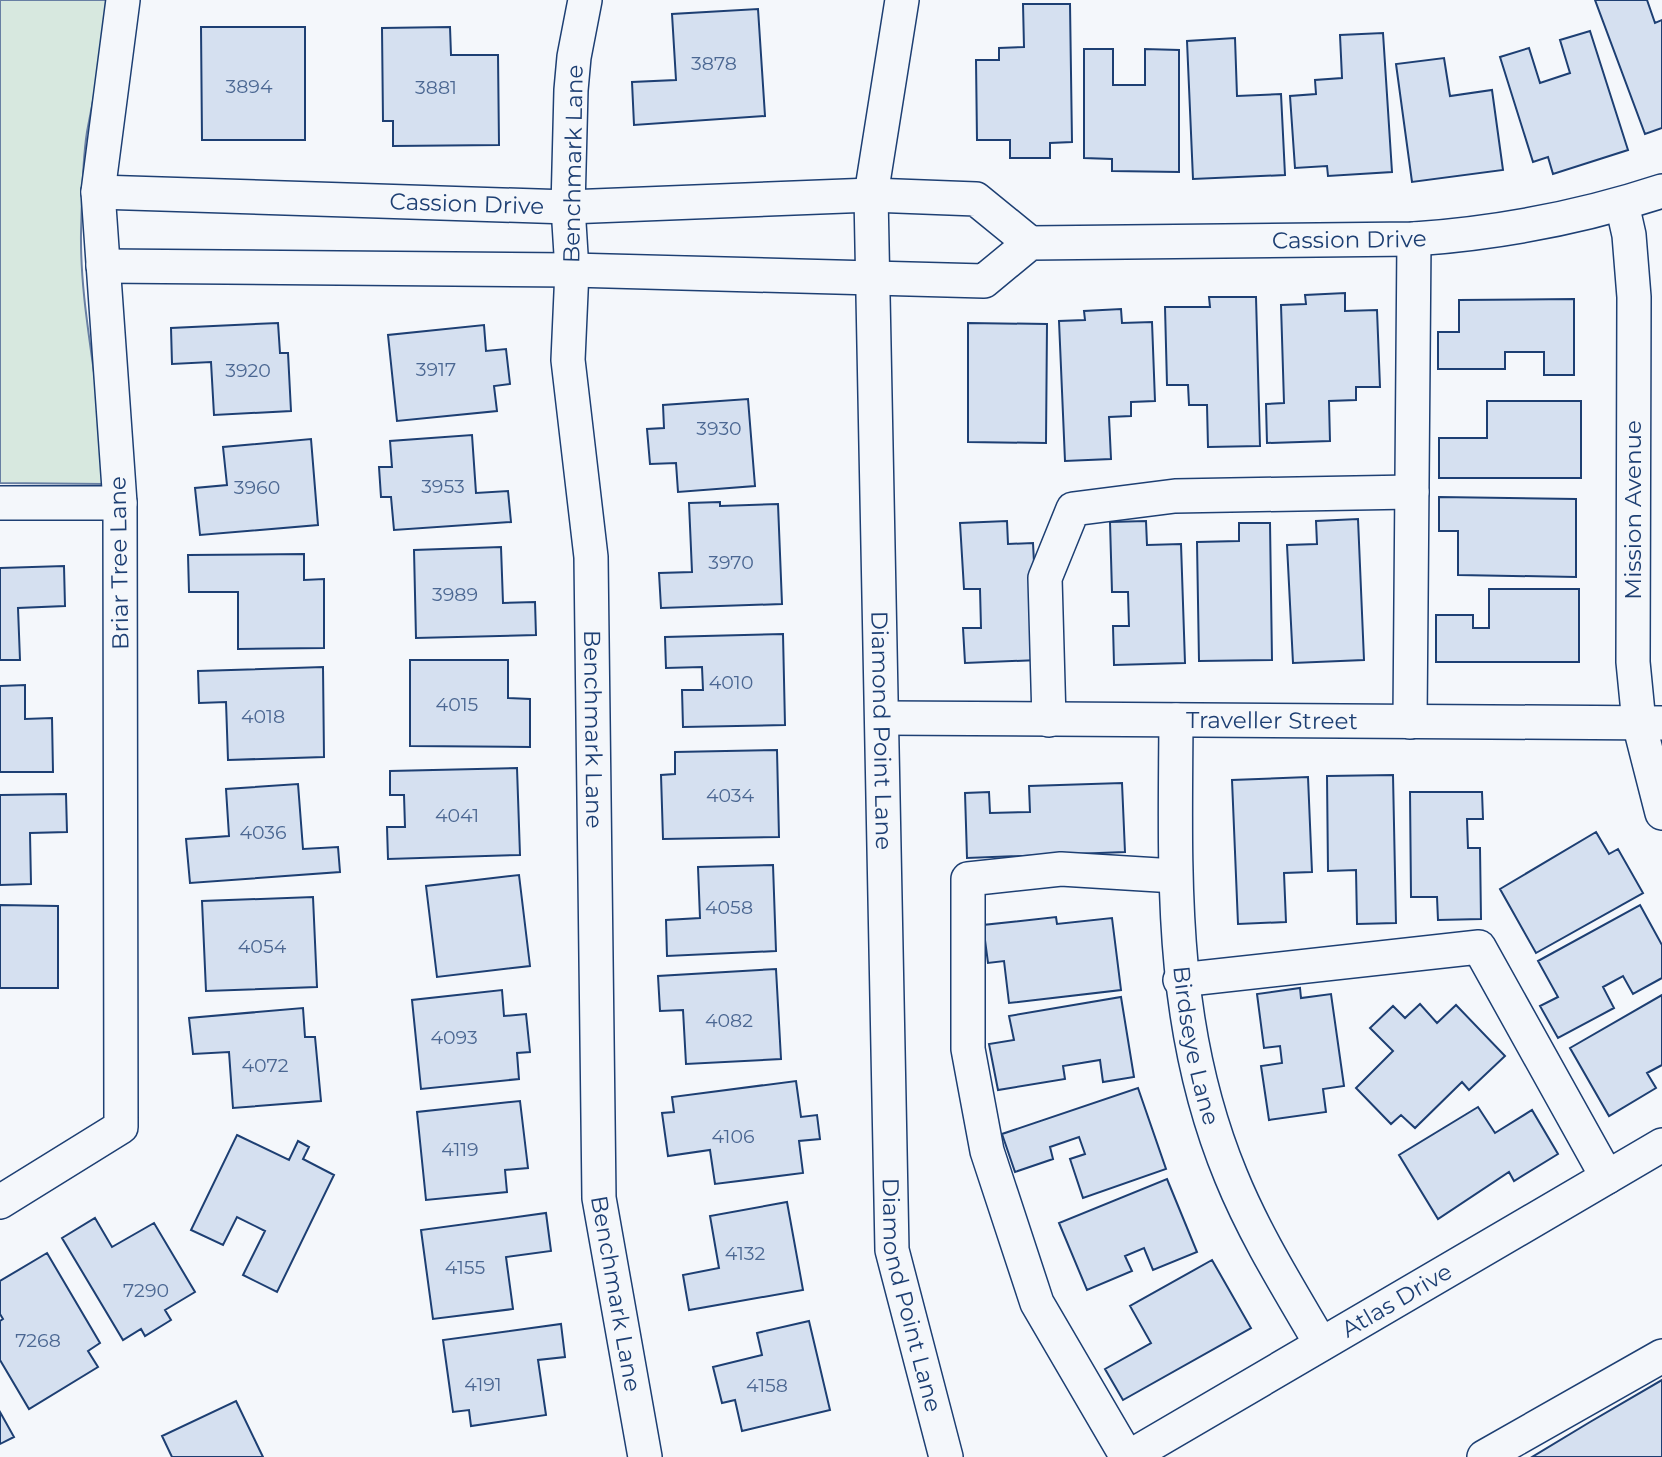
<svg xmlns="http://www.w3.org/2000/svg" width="1662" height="1457" font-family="Montserrat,sans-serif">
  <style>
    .green { fill: #d7e8df; stroke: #687fa3; stroke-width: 2 }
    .building { fill: #d5e0f0; stroke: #1d3f73; stroke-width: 2 }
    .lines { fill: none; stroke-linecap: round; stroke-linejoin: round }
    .minor-casing { stroke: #1d3f73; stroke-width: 36 }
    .minor { stroke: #f4f7fb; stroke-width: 33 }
    .labels { text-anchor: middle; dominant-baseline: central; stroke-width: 5; stroke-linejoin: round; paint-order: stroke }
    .number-label { font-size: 19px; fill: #4b6792 }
    .street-label { font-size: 23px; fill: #1d3f73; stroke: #f4f7fb }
  </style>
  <rect width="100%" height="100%" fill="#f4f7fb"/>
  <!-- green -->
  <path class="green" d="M0 0H106C106 45 95 88 87 132 82 164 82 201 81 234 80 318 104 400 104 484L0 483Z"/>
  <!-- building -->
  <path class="building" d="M1595 0H1647L1655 23 1662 20V128L1645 134Z
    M1023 4H1070L1072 142 1050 143V158H1010V140H977L976 60H999V48L1024 47Z
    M758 9 765 116 634 125 632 82 676 80 672 14Z
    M201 27H305V140H202Z
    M450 27 451 55H498L499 145 393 146V121H383L382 28Z
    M1590 31 1628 150 1553 174 1548 157 1533 162 1500 57 1529 48 1540 83 1570 73 1560 40Z
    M1383 33 1392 172 1328 176 1327 166 1295 168 1290 96 1316 94 1315 80 1342 78 1340 35Z
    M1235 38 1237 96 1281 94 1285 175 1193 179 1187 41Z
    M1084 49H1113V85H1145V49L1179 50V172L1112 171V159L1084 158Z
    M1444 58 1450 96 1492 90 1503 170 1412 182 1396 64Z
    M1345 293V311L1377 310 1380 387H1356V400L1329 401 1330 441 1267 443 1266 404 1284 403 1281 305 1306 304 1305 295Z
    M1209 297H1256L1260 446 1208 447 1207 405H1189L1188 385H1167L1165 307H1210Z
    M1574 299V375H1544V352H1505V369H1438V332H1459V300Z
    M1121 309 1122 323 1152 322 1155 401 1131 402V416L1109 417 1111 459 1065 461 1059 321 1085 320 1084 311Z
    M278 323 280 353H288L291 411 214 415 211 362 172 364 171 328Z
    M968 323 1047 324 1046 443 968 442Z
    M484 325 486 351 506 349 510 384 494 386 497 411 397 421 388 335Z
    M748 399 755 486 678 492 676 463 650 464 647 429 664 428 663 405Z
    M1487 401H1581V478H1439V438H1487Z
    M472 435 476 493 508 491 511 522 394 530 391 497H381L379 467H392L390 441Z
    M311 439 318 525 200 535 195 488 227 485 223 447Z
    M1439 497 1576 499V577L1458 575V531H1439Z
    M720 502V506L778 504 782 604 661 608 659 573 692 572 689 503Z
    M1358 519 1364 660 1293 663 1287 545 1317 544 1316 521Z
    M1007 521 1008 544 1033 543 1039 660 965 663 963 628H981L980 589H964L960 523Z
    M1146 521 1147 545 1181 544 1185 663 1114 665 1113 626H1129L1128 592H1112L1110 522Z
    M1239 523H1270L1272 660 1199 661 1197 542 1239 541Z
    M501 547 503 603 535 602 536 635 416 638 414 550Z
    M304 554V580L324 579V648L238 649V592H189L188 555Z
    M64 566 65 606 18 608 20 660H0V568Z
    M1489 589H1579V662H1436V615H1473V628H1489Z
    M783 634 785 725 683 727 682 690H703L702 667 666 668 665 637Z
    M410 660H508V698L530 699V747L410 746Z
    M323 667 324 757 228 760 226 702 199 703 198 671Z
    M25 685V719L52 718 53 772H0V686Z
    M777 750 779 837 663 839 661 775 675 774V752Z
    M517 768 520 855 388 859 387 827H405L404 795H390V771Z
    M1393 775 1396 923 1357 924 1356 870 1328 871 1327 776Z
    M1308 777 1312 872 1284 873 1286 922 1238 924 1232 780Z
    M1122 783 1125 852 967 858 965 793 989 792 990 813 1030 812 1029 786Z
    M298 784 303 849 338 847 340 872 190 883 186 839 229 836 226 789Z
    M1410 792H1482L1483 819H1467L1468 848H1480L1481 919 1438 920 1437 897H1411Z
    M66 794 67 832 30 833 31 884 0 885V795Z
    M1596 832 1609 854 1618 849 1643 893 1536 953 1500 889Z
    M773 865 776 951 667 956 666 920 700 918 698 867Z
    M519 875 530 966 437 977 426 886Z
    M313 897 317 987 206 991 202 901Z
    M0 905 58 906V988H0Z
    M1640 905 1662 945V978L1633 994 1623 976 1603 987 1614 1008 1558 1038 1540 1006 1558 997 1538 961Z
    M1056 917 1057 924 1112 918 1121 990 1009 1003 1004 961 988 963 983 925Z
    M776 969 781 1059 686 1064 683 1010 660 1011 658 976Z
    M1300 988 1301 998 1331 994 1344 1086 1323 1089 1326 1112 1269 1120 1261 1066 1282 1063 1280 1046 1264 1048 1257 994Z
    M502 990 504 1016 526 1014 530 1052 517 1053 519 1079 421 1089 412 1000Z
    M1662 995V1065L1647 1073 1656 1088 1609 1116 1570 1048Z
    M1121 997 1134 1077 1103 1082 1100 1060 1063 1066 1065 1079 998 1090 989 1044 1014 1040 1009 1016Z
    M1420 1004 1437 1023 1456 1005 1505 1056 1469 1090 1462 1082 1415 1128 1401 1115 1391 1124 1356 1088 1393 1051 1370 1028 1393 1006 1405 1018Z
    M303 1008 305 1037H315L321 1101 233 1108 229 1052 193 1054 189 1018Z
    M796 1081 801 1117 817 1115 820 1139 799 1141 803 1173 715 1184 710 1150 668 1156 662 1113 674 1112 672 1097Z
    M1138 1088 1166 1169 1083 1198 1070 1159 1085 1154 1079 1137 1050 1147 1053 1159 1015 1172 1002 1134Z
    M520 1101 528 1168 505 1170 507 1192 426 1200 417 1112Z
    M1478 1107 1495 1133 1532 1110 1558 1154 1514 1181 1509 1172 1438 1219 1399 1155Z
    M237 1135 289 1160 298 1141 309 1147 303 1159 334 1175 277 1292 243 1275 265 1231 237 1217 223 1245 191 1230Z
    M1167 1179 1197 1252 1153 1270 1144 1248 1125 1256 1132 1271 1087 1290 1059 1223Z
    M787 1202 803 1290 689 1310 683 1275 719 1268 710 1216Z
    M546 1213 551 1251 506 1257 513 1309 433 1319 421 1230Z
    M95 1218 112 1247 154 1223 195 1292 165 1310 171 1320 145 1336 141 1329 123 1340 62 1238Z
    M47 1253 100 1343 88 1351 98 1367 29 1409 0 1360V1321L3 1319 0 1314V1281Z
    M1212 1260 1251 1328 1123 1400 1105 1369 1151 1343 1130 1306Z
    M809 1321 830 1410 742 1431 735 1400 722 1403 713 1367 762 1355 757 1333Z
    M561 1324 565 1357 538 1360 546 1415 471 1426 469 1410 453 1412 443 1340Z
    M1662 1380V1457H1532L1590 1422Z
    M236 1401 263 1457H172L162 1436Z
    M0 1412 14 1437 0 1444Z"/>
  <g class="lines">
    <defs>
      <g id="minor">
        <path id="s1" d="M585 0 574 57 571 90 568 207 572 270 568 360 591 557 599 1198 645 1457"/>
        <path id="s2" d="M902 0 871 195 892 1250 946 1457"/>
        <path id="s3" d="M98 192 568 207 871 195 976 199 1030 243"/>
        <path d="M1622 204 1629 235 1634 297 1633 662 1639 723 1662 813"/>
        <path id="s4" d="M103 266 572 270 984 281 1030 243 1414 239C1499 233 1580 218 1662 191"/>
        <path d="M0 503H120"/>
        <path id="s5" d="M882 718 1662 723"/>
        <path d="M1049 720 1045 578 1073 509 1175 496 1412 492"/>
        <path id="s6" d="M1176 720C1175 878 1169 1026 1231 1176 1255 1235 1289 1289 1321 1344"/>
        <path d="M1410 722 1414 239"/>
        <path d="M1180 980 1479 947 1607 1177"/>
        <path d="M0 1202 121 1127 120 503 98 192 123 0"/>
        <path d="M1127 1457 1037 1303 987 1151 968 1049V879L1061 869 1175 876"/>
        <path id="s7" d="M1129 1457 1662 1145"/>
        <path d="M1484 1457 1662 1356"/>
      </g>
    </defs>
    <!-- minor casing -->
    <use href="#minor" class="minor-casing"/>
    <!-- minor -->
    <use href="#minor" class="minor"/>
  </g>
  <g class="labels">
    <!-- number labels -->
    <g class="number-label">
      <text x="714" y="63">3878</text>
      <text x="249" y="86">3894</text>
      <text x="436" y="87">3881</text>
      <text x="436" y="369">3917</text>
      <text x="248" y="370">3920</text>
      <text x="719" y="428">3930</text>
      <text x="443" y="486">3953</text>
      <text x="257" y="487">3960</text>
      <text x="731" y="562">3970</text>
      <text x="455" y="594">3989</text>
      <text x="731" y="682">4010</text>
      <text x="457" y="704">4015</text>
      <text x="263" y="716">4018</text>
      <text x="730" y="795">4034</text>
      <text x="457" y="815">4041</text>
      <text x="263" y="832">4036</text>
      <text x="729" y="907">4058</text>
      <text x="262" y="946">4054</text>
      <text x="729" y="1020">4082</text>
      <text x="454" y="1037">4093</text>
      <text x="265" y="1065">4072</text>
      <text x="733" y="1136">4106</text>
      <text x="460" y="1149">4119</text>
      <text x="745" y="1253">4132</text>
      <text x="465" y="1267">4155</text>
      <text x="146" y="1290">7290</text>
      <text x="38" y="1340">7268</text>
      <text x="483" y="1384">4191</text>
      <text x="767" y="1385">4158</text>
    </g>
    <!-- street labels -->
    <g class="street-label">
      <text transform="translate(573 164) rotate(-89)">Benchmark Lane</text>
      <text stroke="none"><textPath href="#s3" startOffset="369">Cassion Drive</textPath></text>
      <text stroke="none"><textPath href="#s4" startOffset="1260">Cassion Drive</textPath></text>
      <text transform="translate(1633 510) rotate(-90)">Mission Avenue</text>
      <text transform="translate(119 563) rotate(-91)">Briar Tree Lane</text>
      <text stroke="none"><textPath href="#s5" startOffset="390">Traveller Street</textPath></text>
      <text stroke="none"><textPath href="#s1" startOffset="732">Benchmark Lane</textPath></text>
      <text stroke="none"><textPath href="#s2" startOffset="733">Diamond Point Lane</textPath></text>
      <text stroke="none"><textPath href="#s6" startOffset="327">Birdseye Lane</textPath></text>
      <text stroke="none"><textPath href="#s1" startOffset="1298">Benchmark Lane</textPath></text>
      <text stroke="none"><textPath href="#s2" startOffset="1300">Diamond Point Lane</textPath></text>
      <text stroke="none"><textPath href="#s7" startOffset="310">Atlas Drive</textPath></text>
    </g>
  </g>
</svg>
